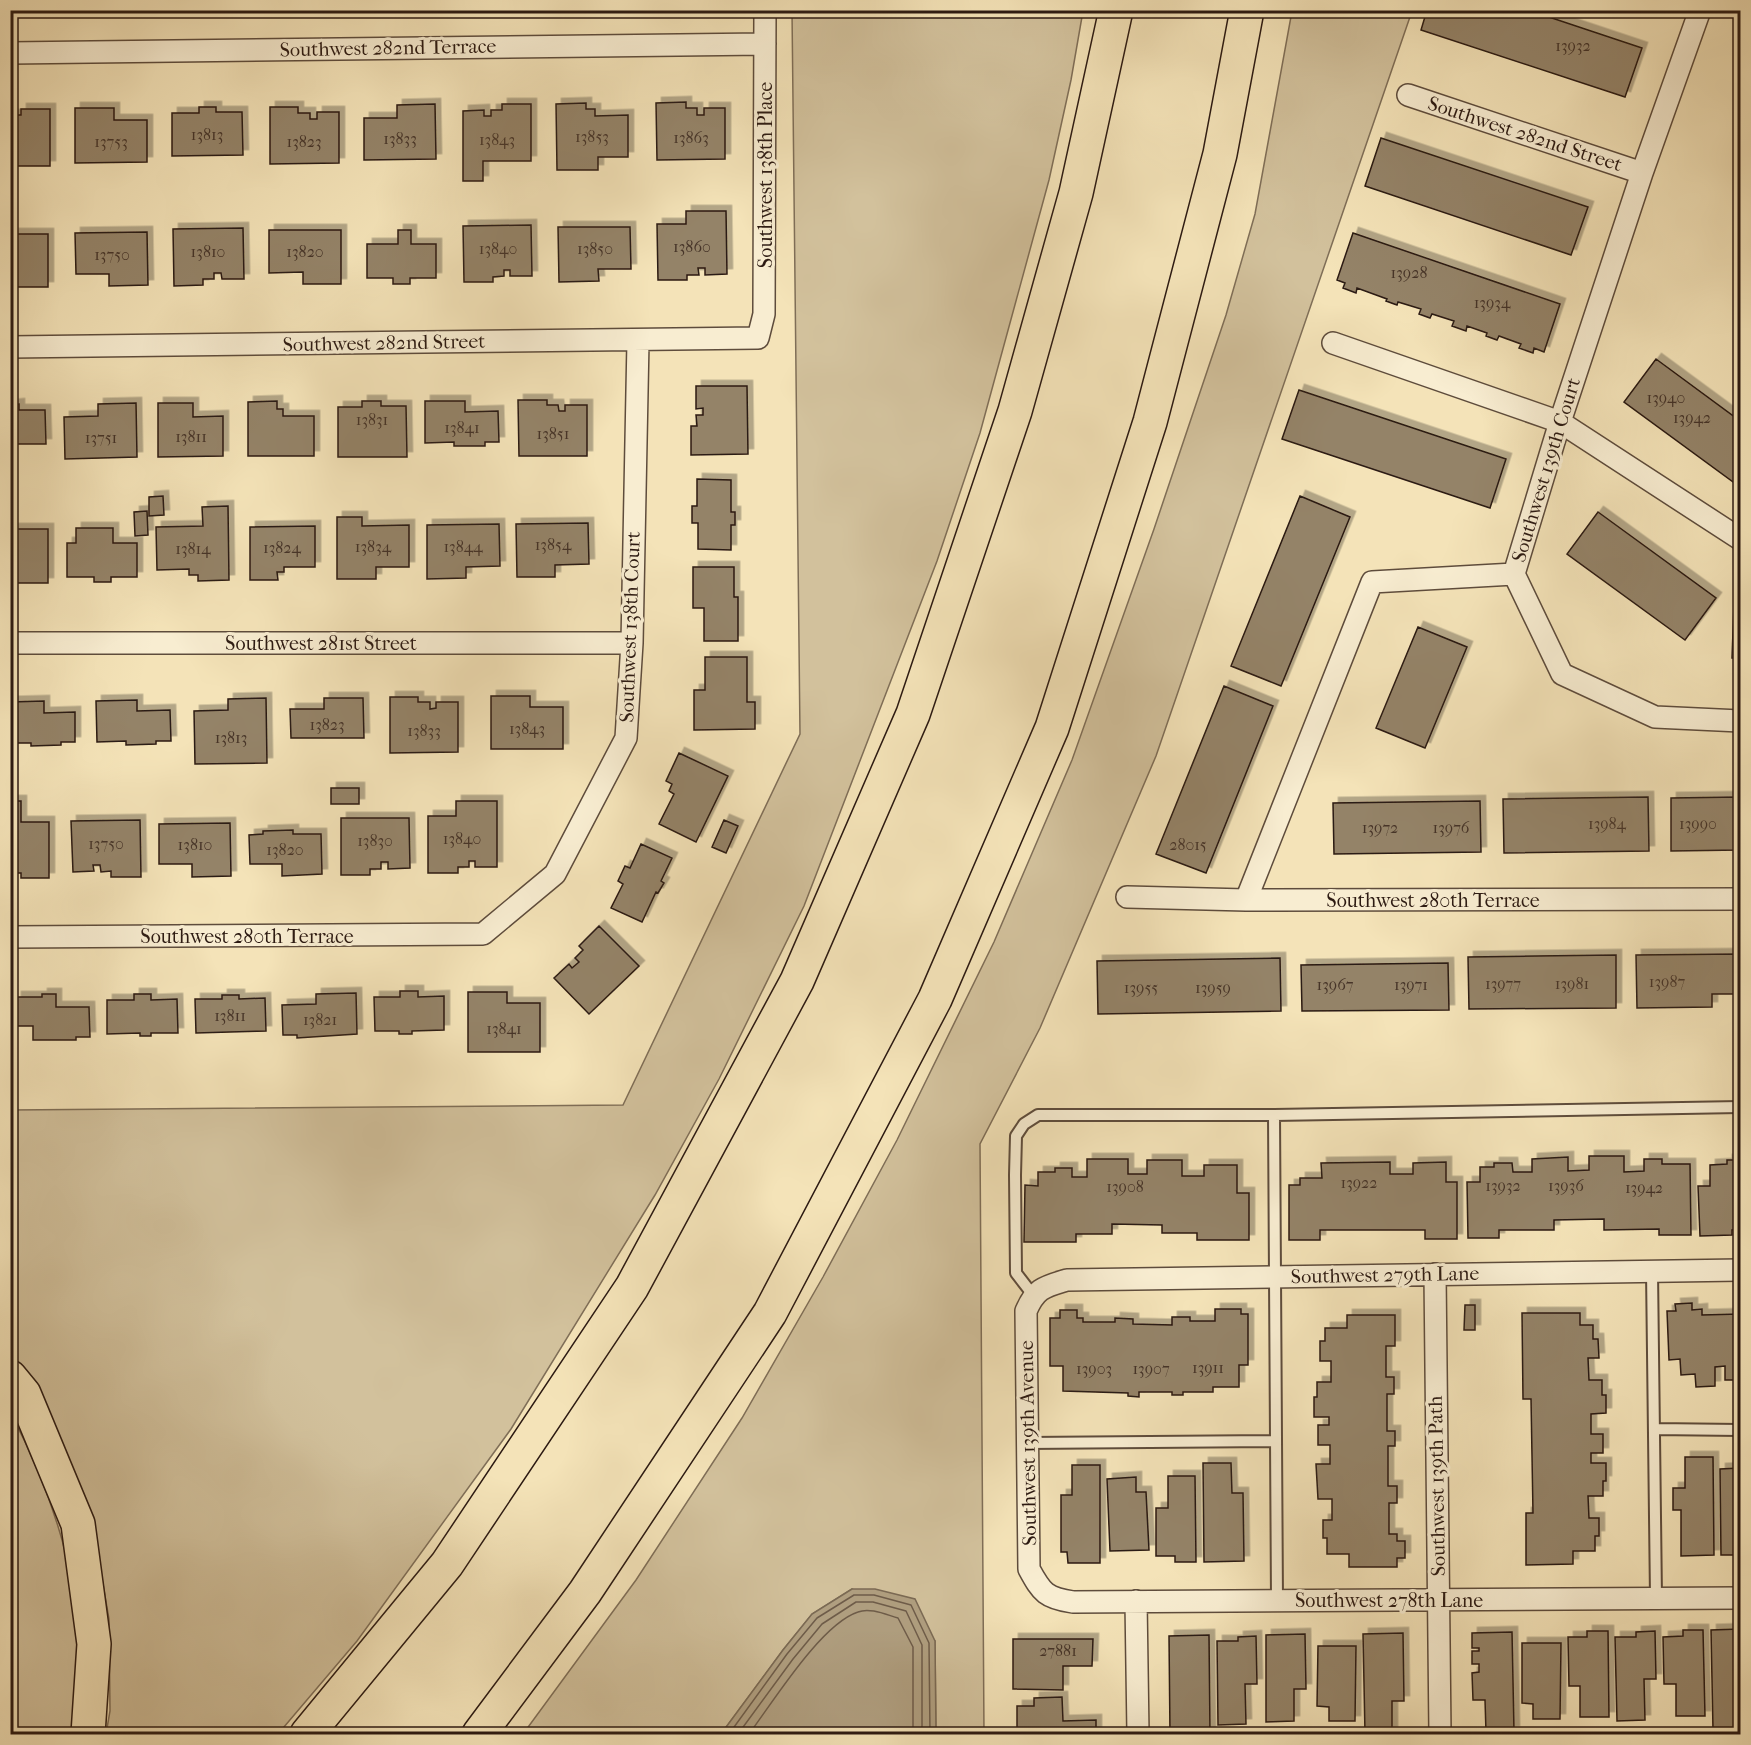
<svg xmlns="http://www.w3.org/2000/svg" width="1751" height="1745" font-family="'IM FELL French Canon',serif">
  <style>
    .green { fill: #d2c19c; stroke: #7f6e57; stroke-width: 1.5 }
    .water { fill: #b09f80; stroke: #7b6a54; stroke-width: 1.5 }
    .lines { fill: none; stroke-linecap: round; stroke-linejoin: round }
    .shore { stroke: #6e5c49; stroke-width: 1.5 }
    .building { fill: #948368; stroke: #2c1a12; stroke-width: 1.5; filter: url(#shadow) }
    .service-casing { stroke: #5e4c3c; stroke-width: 14 }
    .minor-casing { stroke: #5e4c3c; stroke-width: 24 }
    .motorway-casing { stroke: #2c1a12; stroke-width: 36 }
    .service { stroke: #f8edd1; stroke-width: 10 }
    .minor { stroke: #f8edd1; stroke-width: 21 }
    .motorway { stroke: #f4e3b8; stroke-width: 33 }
    .labels { text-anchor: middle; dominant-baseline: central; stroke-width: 6; stroke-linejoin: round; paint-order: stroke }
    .number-label { font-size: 16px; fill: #463428 }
    .street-label { font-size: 20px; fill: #2c1a12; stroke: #f8edd1 }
  </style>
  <defs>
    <filter id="shadow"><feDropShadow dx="5.5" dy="-5.5" stdDeviation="0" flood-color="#0004"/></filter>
  </defs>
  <rect width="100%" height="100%" fill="#f4e3b8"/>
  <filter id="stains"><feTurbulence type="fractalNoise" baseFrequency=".00333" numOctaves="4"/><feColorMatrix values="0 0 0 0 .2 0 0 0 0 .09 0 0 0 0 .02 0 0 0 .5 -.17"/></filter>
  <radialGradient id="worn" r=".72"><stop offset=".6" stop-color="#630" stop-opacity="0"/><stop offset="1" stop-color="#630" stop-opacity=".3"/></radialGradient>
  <!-- green -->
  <path class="green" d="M792 11H1083L1071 80 1049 180 980 433 937 561 804 906 719 1079 655 1195 511 1429 357 1641 278 1734H106L110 1711 109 1619 100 1567 85 1510 19 1371 11 1359 10 1110 623 1105 800 734Z
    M1292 11H1412L1156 756 1040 1028 980 1144 984 1734H936L935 1641 852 1589 812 1614 783 1650 721 1734H523L636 1580 742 1418 823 1277 897 1140 994 942 1072 760 1154 529 1226 315 1255 214Z
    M10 1412C47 1482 74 1559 79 1638 80 1670 76 1703 74 1734H11Z"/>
  <!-- water -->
  <path class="water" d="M852 1589H875L915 1599 935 1641 936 1734H721L783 1650 812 1614Z"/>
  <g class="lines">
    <!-- shore -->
    <path class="shore" d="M729 1734 787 1654 817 1618 854 1595H874L911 1605 929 1643 930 1734
      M738 1734 793 1659 822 1624 856 1602H873L906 1611 922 1645V1734
      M749 1734C773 1702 821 1624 858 1612 870 1607 887 1615 898 1618L913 1647V1734"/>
  </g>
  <!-- building -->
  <path class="building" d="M1427 10H1528L1642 48 1625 97 1421 30Z
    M686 102V108H697V115H704V108H725V159L657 160 656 103Z
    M586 103V109H595V116L628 115V157H598V170H557L556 104Z
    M435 104 436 159 364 160V118H397V105Z
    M502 104H531V161H483V181H463V111L484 110V116H491V110H502Z
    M199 107H216V112H242L243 155 172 156V113H199Z
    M270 107H298V113H310V119H317V112H339V163L270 164Z
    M75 108H114V120H147V162L75 163Z
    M21 109H50V166H10V115H21Z
    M1381 138 1588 207 1571 255 1365 186Z
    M686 211H726L727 274 705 275V268H698L699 275H687V280H658L657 224H686Z
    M531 225 532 276H510V270H504V276L493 277V282H464L463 226Z
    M558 227H630L631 269H598L599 281 559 282Z
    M243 228 244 279H222L221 273H214V279H203V285L174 286 173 229Z
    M269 230H341V284H303V272L269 273Z
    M398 230H411V244H436V278H410V284H393V278H367V244H398Z
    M147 232 148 285 109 286V274H76L75 233Z
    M1353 233 1560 304 1544 352 1534 348 1533 353 1519 348 1521 344 1499 336 1497 340 1486 336 1487 333 1467 326 1466 331 1452 326 1454 321 1432 314 1430 318 1419 314 1421 309 1398 302 1397 305 1386 301 1387 299 1357 288 1356 293 1343 288 1345 283 1337 280Z
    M10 234H48V287H14V273H10Z
    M1656 359 1740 421V487L1624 402Z
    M696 386H747L748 454 691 455V426H697L696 415H703V408L696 409Z
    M1299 390 1506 459 1490 508 1282 439Z
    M518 400H547V405H558L559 411H565V405H587V456H519Z
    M277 401V409H283V416H314V456H248V402Z
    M362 401H381V406H406L407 457H338V407H362Z
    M425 401H465V412L498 411 499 442H485V446H454V442L425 443Z
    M136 403 137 457 65 459 64 417 98 416V404Z
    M158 403H193V417L223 416V456L158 457Z
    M19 404V410H45L46 444H10V405Z
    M697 479 731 480V512H735V525H731V550L698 549V523H692V506H697Z
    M163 496 164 515 149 516V497Z
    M1300 496 1350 517 1281 686 1231 666Z
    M228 506 229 580 198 581V575H189V569L157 570 156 527 203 526 202 507Z
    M147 511 148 535 135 536 134 512Z
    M1598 512 1716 598 1685 640 1567 554Z
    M337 517H362V526L409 525V567H376V579H337Z
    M588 523 589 564 555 565V577H517L516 524Z
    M499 524 500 566 466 567V578L427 579V525Z
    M315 526V567H284V572H277L278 580H250V527Z
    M76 528H113V543H137V577H111V582H94V577H67V543H76Z
    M10 529H48V583H10Z
    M693 567H734V597H738V641H704V608H693Z
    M1734 605H1740V658H1732Z
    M1418 627 1467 647 1425 748 1376 728Z
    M705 657H747V702H755V729L694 730V690H705Z
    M1224 686 1273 706 1206 873 1156 854Z
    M491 696H530V707H563V749H491Z
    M390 697H418V702H430V709L436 708V702H458V752L390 753Z
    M266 698 267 763 195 764 194 711 228 710V699Z
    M324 698H363L364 738H291L290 709H324Z
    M137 700V711L170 710 171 741H156V744L126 745V741L97 742 96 701Z
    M44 701V713L75 712V742H61V745L31 746V743H10V702Z
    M679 753 728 776 696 842 659 824 674 794 669 791 672 784 666 781Z
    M331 788H359V804H331Z
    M1648 797 1649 851 1504 853 1503 799Z
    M1740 797V850L1671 851V798Z
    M10 801H21V822H49V878H21V873H10Z
    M456 801H497V867H475V861H469V867H458V873H428V816H456Z
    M1480 801 1481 852 1334 854 1333 803Z
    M341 818H409L410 868 388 869V862H381V869H370V875H341Z
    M140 820 141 877H111V871L101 872 100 865H93L94 871 73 872 71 821Z
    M724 820 738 826 726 853 712 847Z
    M230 823 231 876 192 877V864H159V824Z
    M293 830V834H321L322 874 282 876V864H250L249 835 263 834V831Z
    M641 844 672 858 661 881 664 883 658 893 656 892 642 922 611 908 623 884 618 881 625 866 630 868Z
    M599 926 639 966 589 1014 554 978 569 964 572 968 579 962 575 958 583 950 579 946Z
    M1740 954V994H1712V1007L1637 1008 1636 955Z
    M1616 955V1008L1469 1009 1468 957Z
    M1280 958 1281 1011 1098 1014 1097 961Z
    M1448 963 1449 1010 1302 1011 1301 965Z
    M400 991H418V997L444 996V1030L412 1031V1034H399V1031H375L374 997H400Z
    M468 992H507V1003H540V1052H468Z
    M356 993 357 1034 297 1038V1035H283L282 1005 316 1004V994Z
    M42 994H56V1007H89L90 1037H76V1040H33V1026H16V997H42Z
    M134 994H151V1000L177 999 178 1033H151V1036H140V1033L107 1034V1000H134Z
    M222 995H239V999L265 998 266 1031 196 1033 195 999H222Z
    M1589 1156H1624V1172L1644 1171V1159H1662V1164H1690L1691 1235H1659V1229L1604 1230V1219L1554 1220V1230H1499V1238H1468L1467 1182H1480V1167H1494V1163H1512L1513 1172H1532V1159L1568 1157V1171L1589 1170Z
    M1087 1159H1128V1174H1147V1160H1182V1176H1204V1165H1237V1193H1249V1240H1197V1233H1162V1225L1112 1224V1234H1076V1242H1024L1025 1185 1038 1186V1172H1055V1168H1072V1177H1087Z
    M1727 1160H1740V1229L1732 1230V1235L1700 1236 1698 1186H1710V1165L1727 1164Z
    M1390 1162V1174H1413V1163L1446 1162V1182H1457V1239H1425V1230H1320V1240H1289V1185H1300V1178H1322L1321 1163Z
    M1692 1303V1310L1702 1309V1315L1740 1314V1387H1735V1380H1725V1366L1715 1367V1386L1696 1387 1695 1374 1681 1375 1680 1359 1669 1360 1667 1311H1676L1675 1304Z
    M1465 1305H1475V1330H1464Z
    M1215 1309H1241V1314H1248V1365H1239V1387H1213V1392H1183V1395H1172V1392H1139V1397L1128 1396V1393L1063 1391V1366H1050V1318H1060V1310H1077V1318H1083V1322H1115V1318L1133 1319V1324L1172 1325V1317H1190V1321H1215Z
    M1522 1313H1580V1325H1593V1339H1598L1599 1358H1588L1589 1380H1602V1395H1606V1413L1591 1414V1434H1603V1453H1591V1463H1606V1481H1603V1496H1588L1589 1518H1599V1536H1595V1551H1573V1564L1526 1565V1513H1533L1531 1399H1523Z
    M1347 1315H1395V1346H1386V1377H1394V1394H1387V1431H1395V1446H1388V1486H1397V1503H1389V1534H1397V1541H1405V1558H1397V1567H1349V1554H1327V1538H1323V1520H1332V1499H1318L1316 1464H1330V1445H1318V1425H1329V1417H1314V1397H1317V1382H1331V1361H1320V1341H1325V1328H1347Z
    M1685 1457H1713L1714 1555 1681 1556V1510H1673V1488H1685Z
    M1203 1463H1231L1232 1493H1243L1244 1561 1204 1562Z
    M1072 1465H1100V1563H1068L1067 1552H1061V1495H1072Z
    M1740 1468V1555H1721L1720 1469Z
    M1168 1476H1195L1196 1562H1175V1556H1156V1508H1168Z
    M1136 1477V1492H1146L1149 1550 1110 1551 1107 1479Z
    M1740 1629V1729H1713L1711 1630Z
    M1683 1630H1703L1705 1716H1676V1684H1664L1663 1637 1683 1636Z
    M1587 1631H1608L1609 1717H1580V1686H1569L1568 1637H1587Z
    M1655 1631 1656 1679H1644L1645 1720 1617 1721 1615 1637H1636V1632Z
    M1512 1632 1514 1731 1486 1732 1485 1700H1473L1472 1673 1479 1672V1664H1472V1651H1479V1648H1472V1633Z
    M1403 1633 1404 1701H1392V1733H1365L1363 1634Z
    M1305 1634 1306 1689H1294V1721L1266 1722V1635Z
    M1209 1635 1210 1734H1170L1169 1636Z
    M1256 1636 1257 1684H1245L1246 1724 1218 1725 1217 1641H1238V1637Z
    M1013 1639H1093L1092 1666H1063V1690L1013 1689Z
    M1522 1643H1561L1560 1719H1533V1704L1522 1703Z
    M1318 1646H1356L1355 1721H1329V1707L1317 1706Z
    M1062 1697 1063 1721 1096 1720V1734H1017V1706H1034V1698Z"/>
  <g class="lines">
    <defs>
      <path id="service" d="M1274 1115 1277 1601
        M1652 1271 1656 1598
        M1033 1295 1016 1273 1015 1175 1016 1136 1024 1124 1038 1115H1274L1740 1107
        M1654 1429 1740 1430
        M1027 1443 1276 1441"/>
      <path id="minor" d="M10 53 765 44
        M1408 95 1642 173
        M1333 343 1560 422 1740 539
        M10 347 758 338 764 314 765 10
        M1514 574 1562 674 1655 717 1740 721
        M10 643H632
        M1127 897 1246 900 1740 899
        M1246 900 1372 582 1514 574 1560 422 1642 173 1700 10
        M10 937 483 934 555 874 626 738 632 643 638 341
        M1740 1270 1067 1280C1044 1287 1036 1288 1026 1311L1029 1569C1042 1593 1046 1598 1073 1602L1740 1598
        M1435 1274 1440 1734
        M1136 1601 1138 1734"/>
      <path id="motorway" d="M10 1377 24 1394 78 1524 94 1644 88 1734
        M307 1734 447 1564 632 1287 797 981 913 714 1015 411 1076 193 1116 10
        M479 1734 585 1592 770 1313 935 999 1052 728 1150 422 1220 154 1247 10"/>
    </defs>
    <!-- service casing -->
    <use href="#service" class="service-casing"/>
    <!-- minor casing -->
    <use href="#minor" class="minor-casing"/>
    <!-- motorway casing -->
    <use href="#motorway" class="motorway-casing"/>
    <!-- service -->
    <use href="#service" class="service"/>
    <!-- minor -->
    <use href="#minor" class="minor"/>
    <!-- motorway -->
    <use href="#motorway" class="motorway"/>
  </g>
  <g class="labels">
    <!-- number labels -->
    <g class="number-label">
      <text x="1573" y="45">13932</text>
      <text x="207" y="134">13813</text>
      <text x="592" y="136">13853</text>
      <text x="691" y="137">13863</text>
      <text x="400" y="138">13833</text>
      <text x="497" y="139">13843</text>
      <text x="111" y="141">13753</text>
      <text x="304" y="141">13823</text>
      <text x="692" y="246">13860</text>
      <text x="498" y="248">13840</text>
      <text x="595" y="248">13850</text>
      <text x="208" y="251">13810</text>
      <text x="305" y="251">13820</text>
      <text x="112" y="254">13750</text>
      <text x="1409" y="272">13928</text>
      <text x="1492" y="302">13934</text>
      <text x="1666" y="397">13940</text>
      <text x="1692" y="417">13942</text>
      <text x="372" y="419">13831</text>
      <text x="462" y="427">13841</text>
      <text x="553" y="433">13851</text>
      <text x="191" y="436">13811</text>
      <text x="101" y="437">13751</text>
      <text x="553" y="544">13854</text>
      <text x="373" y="546">13834</text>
      <text x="463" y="546">13844</text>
      <text x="282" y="547">13824</text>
      <text x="193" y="548">13814</text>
      <text x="327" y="724">13823</text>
      <text x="527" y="728">13843</text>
      <text x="424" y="730">13833</text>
      <text x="231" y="737">13813</text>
      <text x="1607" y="823">13984</text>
      <text x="1698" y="823">13990</text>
      <text x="1380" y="827">13972</text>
      <text x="1451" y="827">13976</text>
      <text x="462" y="838">13840</text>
      <text x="375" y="840">13830</text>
      <text x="106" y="843">13750</text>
      <text x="195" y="844">13810</text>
      <text x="1188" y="844">28015</text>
      <text x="285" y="849">13820</text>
      <text x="1667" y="981">13987</text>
      <text x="1503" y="983">13977</text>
      <text x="1572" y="983">13981</text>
      <text x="1335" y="984">13967</text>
      <text x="1411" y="984">13971</text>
      <text x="1141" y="987">13955</text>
      <text x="1213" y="987">13959</text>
      <text x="230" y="1015">13811</text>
      <text x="320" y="1019">13821</text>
      <text x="504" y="1028">13841</text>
      <text x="1359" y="1182">13922</text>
      <text x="1503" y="1185">13932</text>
      <text x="1566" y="1185">13936</text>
      <text x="1125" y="1186">13908</text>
      <text x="1644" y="1187">13942</text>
      <text x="1208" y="1367">13911</text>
      <text x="1094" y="1368">13903</text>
      <text x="1151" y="1368">13907</text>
      <text x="1058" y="1650">27881</text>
    </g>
    <!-- street labels -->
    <g class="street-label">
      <text transform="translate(388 48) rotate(-1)">Southwest 282nd Terrace</text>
      <text transform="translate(1525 134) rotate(18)">Southwest 282nd Street</text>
      <text transform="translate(765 175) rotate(-90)">Southwest 138th Place</text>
      <text transform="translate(384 343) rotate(-1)">Southwest 282nd Street</text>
      <text transform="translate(1546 470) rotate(-73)">Southwest 139th Court</text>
      <text transform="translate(630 627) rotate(-88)">Southwest 138th Court</text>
      <text x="321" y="643">Southwest 281st Street</text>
      <text x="1433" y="900">Southwest 280th Terrace</text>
      <text x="247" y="936">Southwest 280th Terrace</text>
      <text transform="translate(1385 1275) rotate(-1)">Southwest 279th Lane</text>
      <text transform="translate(1028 1443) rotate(-91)">Southwest 139th Avenue</text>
      <text transform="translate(1437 1486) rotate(-91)">Southwest 139th Path</text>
      <text x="1389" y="1600">Southwest 278th Lane</text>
    </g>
  </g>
  <!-- margin -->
  <rect width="1751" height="1745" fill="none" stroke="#f4e3b8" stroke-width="36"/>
  <rect x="12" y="12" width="1727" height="1721" fill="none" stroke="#2c1a12" stroke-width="3"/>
  <rect x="18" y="18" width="1715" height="1709" fill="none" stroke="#2c1a12" stroke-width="1.5"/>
  <rect width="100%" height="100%" filter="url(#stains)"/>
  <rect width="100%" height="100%" fill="url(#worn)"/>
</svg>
